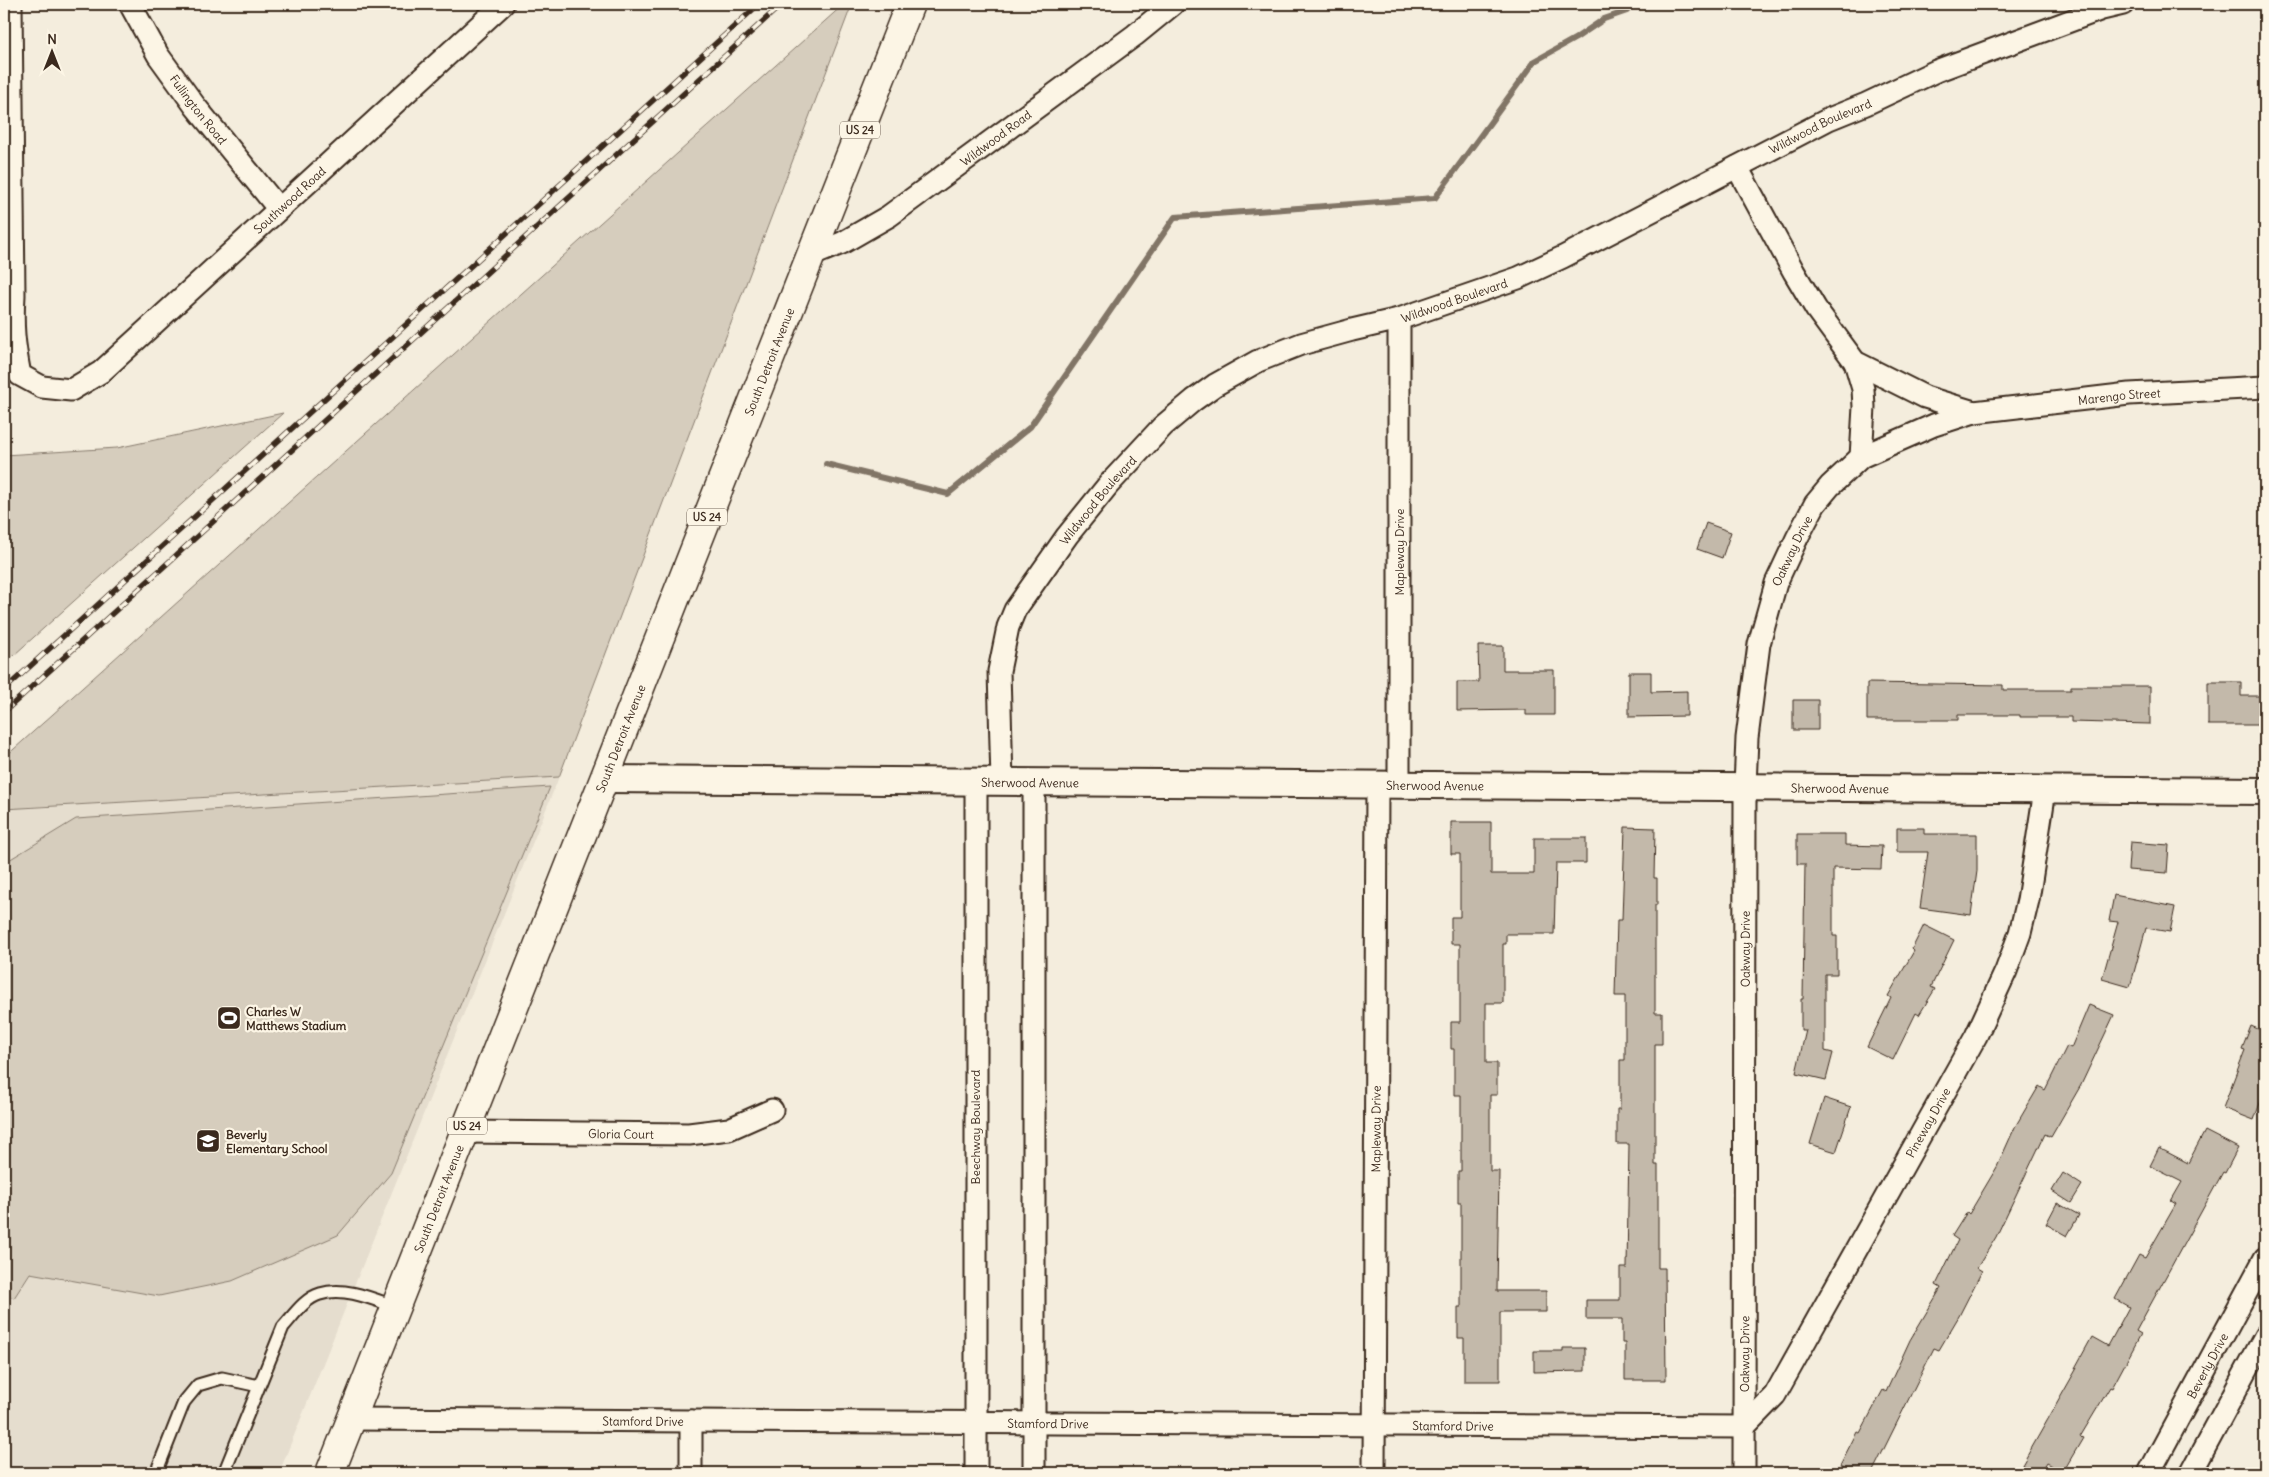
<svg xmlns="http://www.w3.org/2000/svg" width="2269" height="1477" font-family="Delius,sans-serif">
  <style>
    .built { fill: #e5ddce }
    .green { fill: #d6cdbd; stroke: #887c6e }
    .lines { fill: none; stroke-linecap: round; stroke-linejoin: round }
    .stream { stroke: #817466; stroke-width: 6 }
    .building { fill: #c3b9aa; stroke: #3b2a1e }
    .service-casing { stroke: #3b2a1e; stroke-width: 15 }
    .minor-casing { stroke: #3b2a1e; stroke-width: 25 }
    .tertiary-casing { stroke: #3b2a1e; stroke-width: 30 }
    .primary-casing { stroke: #3b2a1e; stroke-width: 31 }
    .service { stroke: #fcf5e5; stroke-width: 11 }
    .minor { stroke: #fcf5e5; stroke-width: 21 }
    .tertiary { stroke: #fcf5e5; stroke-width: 26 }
    .primary { stroke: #fcf5e5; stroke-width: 28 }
    .rail-casing { stroke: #3b2a1e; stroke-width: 5.5 }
    .rail { stroke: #fcf5e5; stroke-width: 4; stroke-dasharray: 11; stroke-linecap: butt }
    .labels { text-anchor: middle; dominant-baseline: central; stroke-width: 4.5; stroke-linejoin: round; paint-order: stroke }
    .shield { fill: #fcf5e5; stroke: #75675a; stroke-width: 1 }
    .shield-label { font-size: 11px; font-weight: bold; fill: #3b2a1e }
    .street-label { font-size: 12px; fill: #3b2a1e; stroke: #fcf5e5 }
    .poi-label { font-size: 12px; font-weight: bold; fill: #3b2a1e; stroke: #fcf5e5; text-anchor: start }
  </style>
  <rect width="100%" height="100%" fill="#f4eddd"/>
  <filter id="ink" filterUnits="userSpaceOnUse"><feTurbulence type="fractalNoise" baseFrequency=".02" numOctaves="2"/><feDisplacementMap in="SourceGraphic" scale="10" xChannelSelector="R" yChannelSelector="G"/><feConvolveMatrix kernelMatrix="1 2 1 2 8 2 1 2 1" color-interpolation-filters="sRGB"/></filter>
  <g filter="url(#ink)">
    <!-- built -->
    <path class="built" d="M559 777 279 1473H4V809Z"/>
    <!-- green -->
    <path class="green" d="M844 4H852L559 777 4 809V758Z
      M283 413 4 664V455L117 448Z
      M550 787 391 1173 338 1235 232 1281 159 1296 30 1273 14 1298 4 1294V863L76 819Z"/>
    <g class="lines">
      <!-- stream -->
      <path class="stream" d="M826 464 948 494 1030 427 1175 217 1435 198 1535 61 1576 38 1604 19 1627 11 1631 4"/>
    </g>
    <!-- building -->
    <path class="building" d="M1706 523 1731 532 1722 558 1697 549Z
      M1478 646H1503V670H1554V715H1526V710L1457 711V682H1479Z
      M1629 672H1651V692L1687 691V716L1629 717Z
      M2208 682H2241V696H2265V725H2208Z
      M1867 683 2003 685V690H2071V686H2150V724L2071 722V717H2020V715H1958V720H1867Z
      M1793 700H1818V730H1793Z
      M1451 822H1491V874H1534V838H1586V863H1556L1554 934H1506V944H1503V1003H1486V1063H1497V1095H1490V1171H1499L1497 1291H1546V1312H1500V1381H1464V1338H1458V1307H1461V1203H1458V1171H1461V1095H1454V1049H1451V1022H1460V944H1451V917H1460V854H1451Z
      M1625 827 1655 828 1654 878H1657V905H1655V1013H1662V1044H1655V1165H1658V1268H1665L1666 1380H1625V1343H1622V1319H1586V1300H1620V1268H1627L1629 1144H1617V1109H1620V1060H1625V996H1615L1617 920H1622Z
      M1897 828H1924V834H1977V871L1971 915 1920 908 1928 852H1897Z
      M1797 834H1845V845L1882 846 1881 869 1833 868V936H1837V974H1825V1051L1833 1053 1826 1080 1796 1073 1806 1030H1801V999H1803L1805 864H1797Z
      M2130 842 2169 845 2167 873 2128 870Z
      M2114 895 2175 907 2170 932 2146 928 2130 987 2102 979 2118 922 2109 921Z
      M1924 925 1954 940 1931 987 1935 989 1919 1015 1916 1013 1893 1060 1867 1047 1891 998 1888 996 1914 951 1912 949Z
      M2089 1005 2114 1015 2081 1085 2051 1137 2045 1134 1996 1237 1977 1268 1982 1271 1959 1316 1939 1350 1934 1348 1872 1473H1857L1840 1465 1857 1432 1860 1433 1883 1390 1886 1392 1910 1340 1941 1288 1936 1285 1958 1240 1952 1236 1967 1212 1969 1214 1997 1167 2015 1127 2039 1086 2045 1090 2067 1046 2071 1048Z
      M2251 1026 2265 1032V1089L2254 1120 2223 1108 2245 1050 2242 1049Z
      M1824 1098 1851 1107 1836 1152 1810 1144Z
      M2205 1131 2238 1148 2225 1173 2223 1172 2136 1331 2141 1334 2112 1388 2110 1387 2080 1437 2083 1438 2063 1472 2046 1463 2040 1473H2036L2022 1465 2077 1368H2075L2092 1337 2108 1346 2129 1307 2115 1299 2139 1255 2145 1258 2176 1204 2171 1201 2182 1182 2150 1166 2159 1148 2188 1163Z
      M2063 1173 2082 1185 2071 1203 2052 1191Z
      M2057 1203 2079 1215 2067 1236 2046 1224Z
      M1563 1348H1585V1371L1534 1372V1351H1563Z"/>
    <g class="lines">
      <defs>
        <path id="service" d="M156 1473 184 1402 198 1385 222 1378 259 1386
          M224 1473 283 1327C293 1316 305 1298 320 1294 345 1286 373 1299 396 1307"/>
        <g id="minor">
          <path id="s1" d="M11 4 14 295C12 326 14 344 20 375L42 387 71 390 101 372 503 4"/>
          <path id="s2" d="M130 4 158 55 195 106 278 208"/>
          <path id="s3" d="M1737 167 1794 272 1816 309 1855 362 1925 397 1974 412 2129 394 2265 387"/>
          <path id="s4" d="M810 256 842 243 889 216 1135 35 1173 4"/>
          <path d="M1855 362 1863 389 1864 407 1861 457"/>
          <path d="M976 781V1473"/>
          <path id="s5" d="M1002 782 999 671 1008 627 1015 610 1067 536 1109 484 1163 426 1194 400 1215 385 1258 361 1301 344 1352 330 1399 319 1518 278 1563 257 1829 119 1866 104 1936 71 2102 9 2123 4"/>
          <path d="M1034 782V1473"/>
          <path d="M1399 785V319"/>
          <path id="s6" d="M465 1132 689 1134 729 1129 772 1110"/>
          <path id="s7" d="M352 1419 1744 1427 1775 1395 1976 1036 2006 971 2020 933 2028 900 2045 790"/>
          <path d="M691 1473V1421"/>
          <path id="s8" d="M1374 1473 1377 785"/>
          <path id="s9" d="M1744 1473 1745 787 1747 738 1759 644 1776 583 1797 538 1815 504 1830 486 1861 457 1934 425 1974 412"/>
          <path id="s10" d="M2149 1473 2265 1258"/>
          <path d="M2191 1473 2265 1336"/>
        </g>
        <g id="tertiary">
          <path id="s11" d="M605 779 2265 791"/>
        </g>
        <g id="primary">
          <path id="s12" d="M330 1473 910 4"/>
        </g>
      </defs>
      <!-- service casing -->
      <use href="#service" class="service-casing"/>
      <!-- minor casing -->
      <use href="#minor" class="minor-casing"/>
      <!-- tertiary casing -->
      <use href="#tertiary" class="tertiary-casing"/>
      <!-- primary casing -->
      <use href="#primary" class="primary-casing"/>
      <!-- service -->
      <use href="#service" class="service"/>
      <!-- minor -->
      <use href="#minor" class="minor"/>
      <!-- tertiary -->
      <use href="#tertiary" class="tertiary"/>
      <!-- primary -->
      <use href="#primary" class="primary"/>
      <defs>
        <path id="rail" d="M4 690 759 4
          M4 712 782 4"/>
      </defs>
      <!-- rail casing -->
      <use href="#rail" class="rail-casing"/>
      <!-- rail -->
      <use href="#rail" class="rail"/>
    </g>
  </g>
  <!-- icons -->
  <defs>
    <symbol id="stadium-square" viewBox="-11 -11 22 22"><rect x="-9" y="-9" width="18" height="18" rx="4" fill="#3b2a1e" stroke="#fcf5e5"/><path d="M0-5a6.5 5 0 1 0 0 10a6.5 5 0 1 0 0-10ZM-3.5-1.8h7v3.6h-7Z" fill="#fff"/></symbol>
    <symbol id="school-square" viewBox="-11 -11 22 22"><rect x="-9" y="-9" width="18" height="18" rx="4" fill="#3b2a1e" stroke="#fcf5e5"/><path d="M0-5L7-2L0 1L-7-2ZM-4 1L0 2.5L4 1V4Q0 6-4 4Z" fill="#fff"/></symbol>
  </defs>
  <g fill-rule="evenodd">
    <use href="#stadium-square" x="215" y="1004" width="28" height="28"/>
    <use href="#school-square" x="194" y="1127" width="28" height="28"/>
  </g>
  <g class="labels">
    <!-- shield labels -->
    <g class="shield">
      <rect x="840" y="121.5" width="40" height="17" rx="4"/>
      <rect x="687" y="508.5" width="40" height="17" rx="4"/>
      <rect x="447" y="1117.5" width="40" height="17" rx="4"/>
    </g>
    <g class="shield-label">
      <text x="860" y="130">US 24</text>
      <text x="707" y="517">US 24</text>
      <text x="467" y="1126">US 24</text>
    </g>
    <!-- street labels -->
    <g class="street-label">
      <text stroke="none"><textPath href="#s2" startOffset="126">Fullington Road</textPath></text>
      <text stroke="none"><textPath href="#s5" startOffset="1138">Wildwood Boulevard</textPath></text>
      <text stroke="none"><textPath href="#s4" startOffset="221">Wildwood Road</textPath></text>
      <text stroke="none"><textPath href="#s1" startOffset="716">Southwood Road</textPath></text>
      <text stroke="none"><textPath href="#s5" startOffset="732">Wildwood Boulevard</textPath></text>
      <text stroke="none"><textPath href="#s12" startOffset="1195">South Detroit Avenue</textPath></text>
      <text stroke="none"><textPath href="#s3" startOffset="504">Marengo Street</textPath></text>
      <text stroke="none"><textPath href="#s5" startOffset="312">Wildwood Boulevard</textPath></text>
      <text transform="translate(1399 552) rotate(-90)">Mapleway Drive</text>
      <text stroke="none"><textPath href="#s9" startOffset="929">Oakway Drive</textPath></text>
      <text stroke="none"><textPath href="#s12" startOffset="790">South Detroit Avenue</textPath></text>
      <text stroke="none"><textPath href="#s11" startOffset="425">Sherwood Avenue</textPath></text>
      <text stroke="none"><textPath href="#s11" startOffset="830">Sherwood Avenue</textPath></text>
      <text stroke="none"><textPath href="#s11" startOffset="1235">Sherwood Avenue</textPath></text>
      <text stroke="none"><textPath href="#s9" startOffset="524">Oakway Drive</textPath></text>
      <text stroke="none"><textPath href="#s7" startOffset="1749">Pineway Drive</textPath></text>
      <text transform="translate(975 1127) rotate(-90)">Beechway Boulevard</text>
      <text stroke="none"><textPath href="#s8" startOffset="344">Mapleway Drive</textPath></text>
      <text stroke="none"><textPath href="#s6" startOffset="156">Gloria Court</textPath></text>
      <text stroke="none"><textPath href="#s12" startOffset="295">South Detroit Avenue</textPath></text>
      <text stroke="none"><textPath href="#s9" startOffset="119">Oakway Drive</textPath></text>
      <text stroke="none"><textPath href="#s10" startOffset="122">Beverly Drive</textPath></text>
      <text stroke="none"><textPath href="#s7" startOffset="291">Stamford Drive</textPath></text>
      <text stroke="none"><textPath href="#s7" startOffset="696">Stamford Drive</textPath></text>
      <text stroke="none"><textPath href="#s7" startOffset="1101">Stamford Drive</textPath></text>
    </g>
    <!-- poi labels -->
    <g class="poi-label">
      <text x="246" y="1011">Charles W<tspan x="246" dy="14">Matthews Stadium</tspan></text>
      <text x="226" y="1134">Beverly<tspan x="226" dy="14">Elementary School</tspan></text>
    </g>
  </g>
  <!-- margin -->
  <rect width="2269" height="1477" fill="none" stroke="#fcf5e5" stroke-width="20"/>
  <rect x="10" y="10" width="2249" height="1457" fill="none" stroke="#3b2a1e" stroke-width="2" filter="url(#ink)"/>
  <!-- north arrow -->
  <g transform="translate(52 52)" stroke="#fcf5e5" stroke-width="4" paint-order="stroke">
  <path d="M0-4L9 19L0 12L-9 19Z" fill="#3b2a1e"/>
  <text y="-8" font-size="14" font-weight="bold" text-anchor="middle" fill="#3b2a1e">N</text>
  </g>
</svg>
